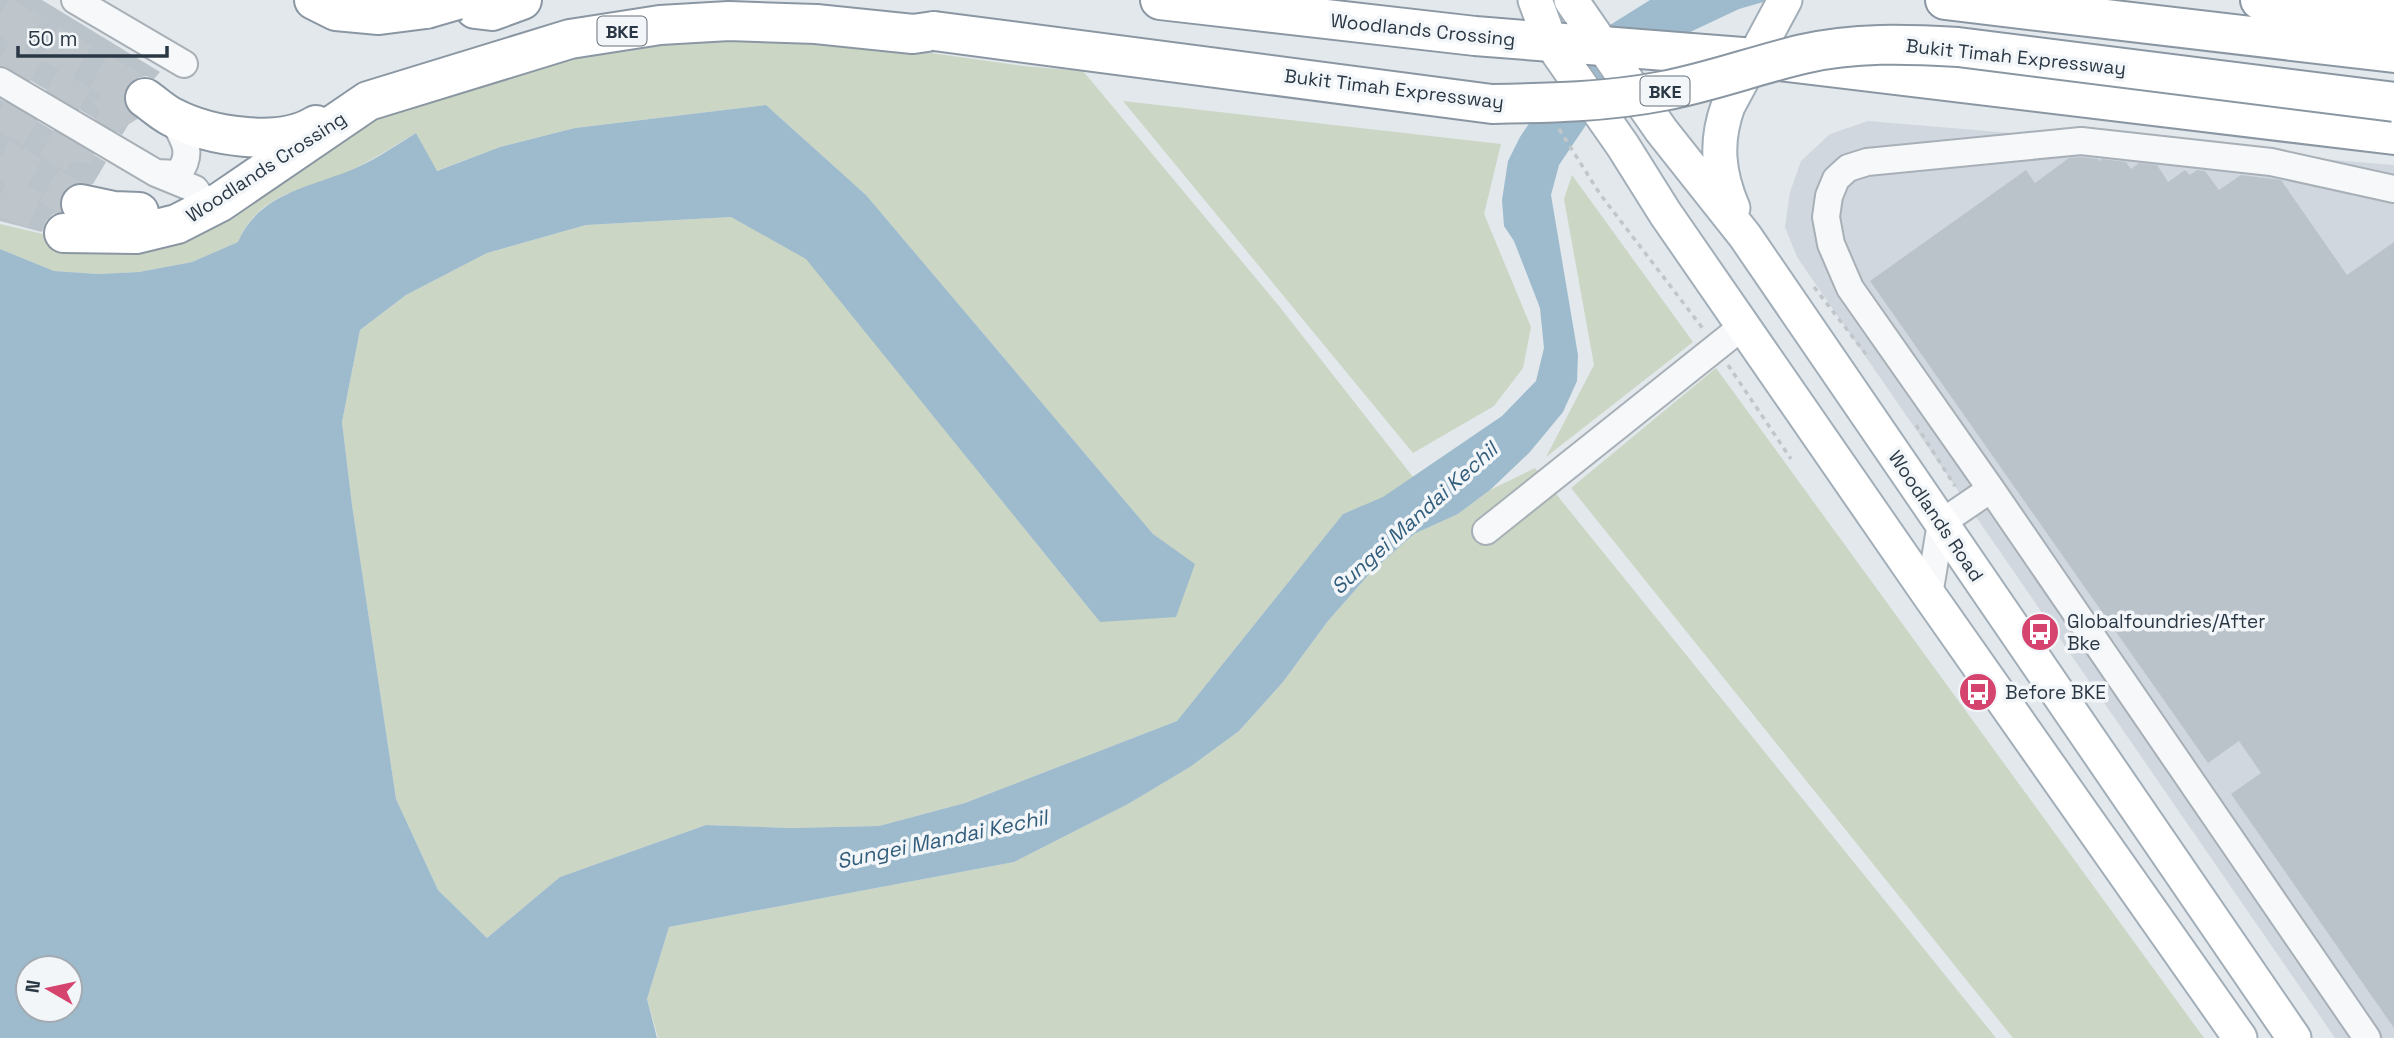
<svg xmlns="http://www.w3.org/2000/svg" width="2394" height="1038" font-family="'Space Grotesk',sans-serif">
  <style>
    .built { fill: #d1d7de }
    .green { fill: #cbd6c4 }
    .water { fill: #9dbbcd; fill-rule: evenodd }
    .building { fill: #bac2ca }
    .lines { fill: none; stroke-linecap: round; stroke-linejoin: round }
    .highway-tunnel { stroke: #bec5cb; stroke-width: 38; stroke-dasharray: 38 19; stroke-linecap: butt }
    .minor-casing { stroke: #a8b0b7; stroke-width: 30 }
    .major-casing { stroke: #a2aeb8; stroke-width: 37 }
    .highway-casing { stroke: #8a97a3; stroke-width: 42 }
    .path { stroke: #c1c6cb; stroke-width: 3.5; stroke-dasharray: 5 5; stroke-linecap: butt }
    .minor { stroke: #f6f8fa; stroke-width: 26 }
    .major { stroke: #fff; stroke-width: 33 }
    .highway { stroke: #fff; stroke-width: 38 }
    .highway-bridge-casing { stroke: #8a97a3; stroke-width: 42; stroke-linecap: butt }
    .highway-bridge { stroke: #fff; stroke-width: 38 }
    .labels { text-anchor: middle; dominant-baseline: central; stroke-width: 7; stroke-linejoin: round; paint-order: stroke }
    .shield { fill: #f3f6f9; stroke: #66717b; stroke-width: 2 }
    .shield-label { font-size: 18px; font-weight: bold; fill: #2a3845 }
    .street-label { font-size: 19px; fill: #2a3845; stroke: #f3f6f9 }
    .poi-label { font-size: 19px; fill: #2a3845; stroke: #f3f6f9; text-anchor: start }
    .water-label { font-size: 21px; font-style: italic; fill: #325d7b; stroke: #f3f6f9 }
  </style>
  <rect width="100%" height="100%" fill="#e3e8ec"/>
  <!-- built -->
  <path class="built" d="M1868 121 2394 165V1038H2335L1797 257 1785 227 1790 192 1801 161 1830 134Z"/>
  <!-- green -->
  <path class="green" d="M666 38 831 39 1023 66 1083 71 1279 306 1413 477 1383 498 1343 514 1177 721 965 803 879 826 792 828 706 825 560 877 487 938 438 890 396 799 352 505 342 422 360 330 406 295 487 253 586 225 731 217 806 258 1100 622 1194 564 1153 534 866 195 766 105 575 128 500 147 436 171 416 133C395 145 375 158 354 169 310 191 261 188 238 242L192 262 139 272 98 274 54 271 0 249V224L60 238 137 237 311 146 440 84Z
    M1123 101 1501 144 1484 214 1531 327 1523 368 1494 406 1413 453Z
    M1572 175 1693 342 1546 457 1594 365 1564 199Z
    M1716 368 2204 1038H2013L1571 488Z
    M1535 468 1996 1038H658L647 999 669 927 1014 862 1128 804 1190 767 1239 731 1283 682 1328 621 1371 572 1414 534 1458 514 1490 490Z"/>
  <!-- water -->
  <path class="water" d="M1650 0H1770L1739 9 1686 34 1643 59 1588 122 1559 165 1551 195 1578 355 1577 381 1563 412 1529 453 1490 490 1458 514 1414 534 1371 572 1328 621 1283 682 1239 731 1190 767 1128 804 1014 862 669 927 647 999 657 1038H0V249L54 271 98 274 139 272 192 262 238 242C258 195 306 188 349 171 372 162 395 146 416 133L437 171 500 147 575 128 766 105 866 195 1153 534 1195 564 1176 617 1100 622 806 259 731 217 586 225 487 253 406 295 360 330 342 422 352 505 396 799 438 890 487 938 560 877 706 825 792 828 879 826 965 803 1177 721 1343 514 1383 497 1502 416 1536 381 1544 348 1540 308 1514 241 1504 226 1502 200 1508 161 1520 137 1555 85 1578 57 1610 25ZM28 968H70V1010H28Z"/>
  <!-- building -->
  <path class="building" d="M0 0H42L160 72 154 79 146 76 136 78 127 86 123 97 125 107 133 117 122 135 8 67 0 65Z
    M0 99 106 162 93 184 75 183 65 189 60 200 61 212 53 214 46 221 42 232 0 221Z
    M2081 157 2098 159 2099 161 2102 159 2126 162 2131 169 2139 163 2157 165 2168 182 2185 170 2190 175 2197 170 2205 171 2219 190 2241 175 2281 180 2347 275 2394 242V1028L2231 794 2261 773 2239 741 2208 763 1870 281 2026 170 2035 183 2069 158Z"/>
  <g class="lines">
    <!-- highway-tunnel -->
    <path class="highway-tunnel" d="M0 14 145 98
      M0 57 103 118 140 95
      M0 109 75 155 71 198
      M0 157 81 204
      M0 196 69 225"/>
    <defs>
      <path id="minor" d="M75 0 184 64
        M0 81 156 173 195 189 203 200
        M157 173 178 174C195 152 183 138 171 116
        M1486 531 1743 326
        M1929 595 1941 523 1991 489
        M2367 1038 1991 489 1850 288 1831 244 1826 217 1829 196 1836 179 1848 168 1867 162 2081 141 2271 162 2394 189"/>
      <path id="major" d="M1535 0 1551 43 1623 146 1665 213 1929 595 2240 1038
        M1571 0 1661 130 1745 236 2294 1038
        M1733 208C1718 173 1715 142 1728 106L1785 0"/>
      <path id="highway" d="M314 0 336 11 379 15 426 9
        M1160 0 1475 36 1755 58 2394 135
        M1945 0 2394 53
        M2260 0 2394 18
        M475 9 492 11 522 0
        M145 98C154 104 162 112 172 117 208 136 279 148 316 125
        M81 204 114 211 139 212
        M64 233 136 234 177 224 220 202 368 101 570 39 660 25 729 21 816 24 913 34 934 31"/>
    </defs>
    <!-- minor casing -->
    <use href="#minor" class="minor-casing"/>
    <!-- major casing -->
    <use href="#major" class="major-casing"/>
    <!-- highway casing -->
    <use href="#highway" class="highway-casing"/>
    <!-- path -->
    <path class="path" d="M1559 129 1600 194 1704 330
      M1814 287 1869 358
      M1728 365 1791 459
      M1916 425 1955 486"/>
    <!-- minor -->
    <use href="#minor" class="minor"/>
    <!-- major -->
    <use href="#major" class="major"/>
    <!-- highway -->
    <use href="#highway" class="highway"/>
    <defs>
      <path id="highway-bridge" d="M426 9 457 0
        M934 31 1492 104C1550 103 1607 102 1663 91 1711 82 1756 65 1803 54 1854 42 1907 44 1958 47L2394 102"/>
    </defs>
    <!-- highway-bridge casing -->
    <use href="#highway-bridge" class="highway-bridge-casing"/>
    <!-- highway-bridge -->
    <use href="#highway-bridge" class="highway-bridge"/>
  </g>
  <!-- icons -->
  <defs>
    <symbol id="bus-disc" viewBox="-11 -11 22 22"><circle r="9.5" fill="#d5446e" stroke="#f3f6f9"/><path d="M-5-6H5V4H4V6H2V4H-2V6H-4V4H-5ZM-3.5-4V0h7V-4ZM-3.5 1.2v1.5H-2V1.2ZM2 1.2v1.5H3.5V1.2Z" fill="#fff"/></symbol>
  </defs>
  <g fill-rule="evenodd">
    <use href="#bus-disc" x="2018" y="610" width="44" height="44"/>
    <use href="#bus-disc" x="1956" y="670" width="44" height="44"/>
  </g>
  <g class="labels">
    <!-- shield labels -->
    <g class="shield">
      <rect x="597.5" y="16.5" width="49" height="29" rx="5"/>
      <rect x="1640.5" y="76.5" width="49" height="29" rx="5"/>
    </g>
    <g class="shield-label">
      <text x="622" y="31">BKE</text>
      <text x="1665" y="91">BKE</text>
    </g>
    <!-- street labels -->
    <g class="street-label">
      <text transform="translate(1423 30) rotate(6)">Woodlands Crossing</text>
      <text transform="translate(2016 57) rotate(6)">Bukit Timah Expressway</text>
      <text transform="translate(1394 89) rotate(7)">Bukit Timah Expressway</text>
      <text transform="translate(266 167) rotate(-33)">Woodlands Crossing</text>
      <text transform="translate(1936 516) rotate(56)">Woodlands Road</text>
    </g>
    <!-- poi labels -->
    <g class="poi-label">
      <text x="2067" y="621">Globalfoundries/After<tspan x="2067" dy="22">Bke</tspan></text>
      <text x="2005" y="692">Before BKE</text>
    </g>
    <!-- water labels -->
    <g class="water-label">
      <text transform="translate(1414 518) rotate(-42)">Sungei Mandai Kechil</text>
      <text transform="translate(942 839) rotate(-12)">Sungei Mandai Kechil</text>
    </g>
  </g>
  <!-- north arrow -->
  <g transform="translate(49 989) rotate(279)"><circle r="33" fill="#f3f6f9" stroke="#a3aab1" stroke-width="2"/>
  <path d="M0-5L12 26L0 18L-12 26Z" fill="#d5446e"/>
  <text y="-10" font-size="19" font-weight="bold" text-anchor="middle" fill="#2a3845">N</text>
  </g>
  <!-- scale -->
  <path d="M18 46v10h149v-10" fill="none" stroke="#2a3845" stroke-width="3.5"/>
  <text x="28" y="46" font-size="21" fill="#2a3845" stroke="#f3f6f9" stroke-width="5" paint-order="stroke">50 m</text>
</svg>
